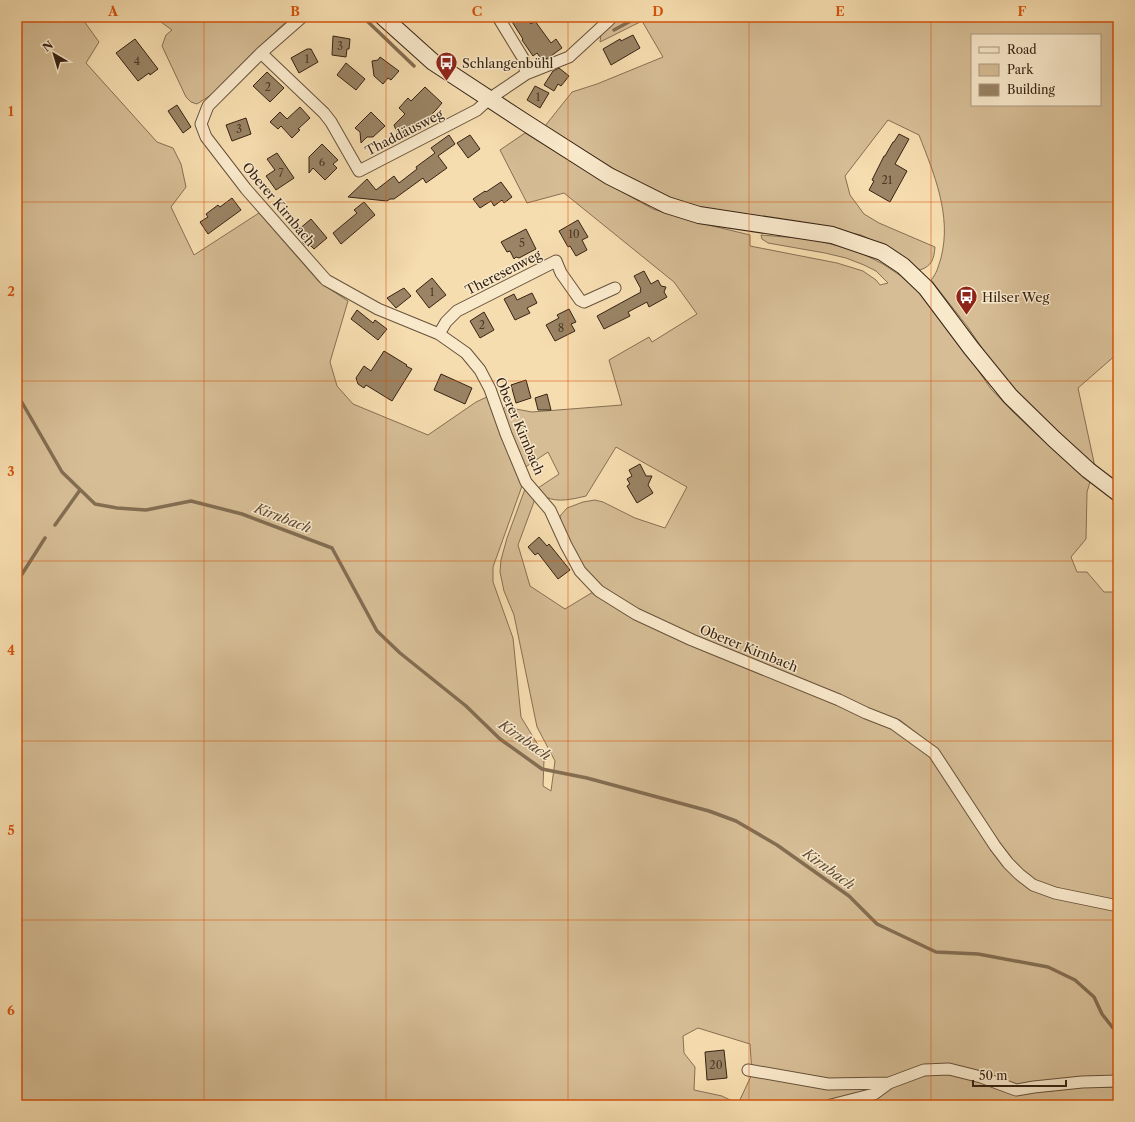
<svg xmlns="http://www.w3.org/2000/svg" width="1135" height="1122" font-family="'Libre Caslon Text',serif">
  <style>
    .green { fill: #d6bd95; stroke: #867054; fill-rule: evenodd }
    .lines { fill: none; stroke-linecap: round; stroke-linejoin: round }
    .stream { stroke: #836d51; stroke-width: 3.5 }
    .building { fill: #9a8465; stroke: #372314 }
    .street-casing { stroke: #67523b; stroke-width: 13 }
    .secondary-casing { stroke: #372314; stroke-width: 18 }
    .street { stroke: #f9e9cb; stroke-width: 11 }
    .secondary { stroke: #f9e9cb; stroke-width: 16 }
    .grid { fill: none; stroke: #d6540d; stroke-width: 1; stroke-opacity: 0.55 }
    .labels { text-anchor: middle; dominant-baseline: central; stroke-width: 3; stroke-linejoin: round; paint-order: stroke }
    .number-label { font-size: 11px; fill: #503b28 }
    .poi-label { font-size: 13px; fill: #372314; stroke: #f9e9cb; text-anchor: start }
    .street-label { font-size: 13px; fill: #372314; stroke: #f9e9cb }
    .water-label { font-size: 14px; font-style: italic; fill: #634e38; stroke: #f9e9cb }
    .neatline { fill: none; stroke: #d6540d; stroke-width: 1.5 }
    .grid-label { font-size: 13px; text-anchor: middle; font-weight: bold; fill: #d6540d }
  </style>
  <rect width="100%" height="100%" fill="#f6ddaf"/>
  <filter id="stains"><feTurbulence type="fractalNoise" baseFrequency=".005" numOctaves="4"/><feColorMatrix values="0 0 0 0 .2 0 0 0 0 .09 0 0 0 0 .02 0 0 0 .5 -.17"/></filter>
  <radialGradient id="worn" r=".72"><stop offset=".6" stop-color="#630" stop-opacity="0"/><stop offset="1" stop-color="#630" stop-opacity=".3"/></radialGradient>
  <!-- green -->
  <path class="green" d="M17 17H81L99 42 86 63 157 142 173 148 181 164 186 187 171 207 194 255 259 213 319 282 348 301 330 362 337 386 353 404 428 435 476 402 489 396 522 486 493 567V582L513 638 521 717 538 745 544 760 543 786 551 791 555 761 537 727 514 615 504 591 500 572 501 560 507 538 525 489 528 490 535 499 518 545 530 586 565 609 593 592 886 724 923 748 1025 882 1118 909V1080L1050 1091 1085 1087H1118V1105H17ZM698 1028 750 1044 752 1074 738 1104 722 1096 694 1090 695 1067 684 1053 683 1036Z
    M154 17H291L256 50 217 91 197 104 191 102 186 97 162 46 166 35 172 30Z
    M621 17H1118V353L1078 388 1095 467 1016 391 991 361 967 326 931 280C937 273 938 267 941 258 952 215 934 174 919 135L888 120 845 176 850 195 864 214 879 223 935 247C934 259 932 266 920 270L918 269 895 251 861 235 798 222 700 208 672 198 616 170 545 126 572 92 597 84 663 57 642 21 600 42 601 34 614 21ZM972 35H1100V105H972Z
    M525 133 604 182 653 209 692 221 750 235V246L837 263 863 271 876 280 880 285 888 283 876 271 864 265 846 258 825 253 768 243 762 239 761 235 810 239 839 246 859 252 883 264 901 276 919 292 936 313 960 344 991 389 1012 411 1034 432 1090 482 1087 492 1086 539 1071 557 1077 572H1087L1104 592H1118V903L1056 890 1030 878 1011 860 993 839 944 759 927 741 900 720 877 713 641 614 601 588V585L581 565 564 534 560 516 567 508 583 502 595 500 603 502 635 518 665 528 687 487 616 447 586 496C573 499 558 503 546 497 542 495 539 492 535 490L559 474 548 452 524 468 502 411 505 407 532 412 622 405 609 360 649 337 652 342 697 314 674 282 564 193 527 203 500 150Z"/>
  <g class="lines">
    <!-- stream -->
    <path class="stream" d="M363 17 414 66
      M614 30 638 17
      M17 396 20 399 62 472 95 504 117 508 146 510 191 501 242 514 332 548 377 631 400 653 466 706 500 739 542 769 587 778 709 811 736 821 777 845 849 896 877 924 936 952 978 954 1048 967 1075 980 1094 997 1102 1014 1113 1028 1118 1030
      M55 525 80 490
      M17 582 45 538"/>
  </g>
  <!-- building -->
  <path class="building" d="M509 17H527L531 24 535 21 551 43 556 39 562 48 548 58 542 60 537 53 533 56 522 40 523 39Z
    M633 35 640 48 611 65 603 49 620 39 621 41Z
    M333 36 350 39 349 49H347L346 57 332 55Z
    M135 39 158 69 150 75 149 73 138 81 116 53Z
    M307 49H311L318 62 299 73 291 58Z
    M380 57 399 71 391 80 388 78 383 84 374 76 372 61 378 60Z
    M346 63 365 79 356 90 337 75Z
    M559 68 569 76 561 86 558 84 554 91 544 85 553 71Z
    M267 72 284 88 270 102 253 86Z
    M535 86 549 93 540 108 527 100Z
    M425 87 442 103 436 110 429 117H428L412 132 405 136 403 133 398 135 394 125 405 114 399 108 408 98 411 101Z
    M177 105 191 127 183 133 168 111Z
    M300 107 310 118 298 129 300 130 292 138 281 126 278 129 270 122 280 112 287 119Z
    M371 112 385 126 373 137H367L361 143 360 132 355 128Z
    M246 118 251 134 232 141 226 125Z
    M899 134 909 139 895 164 907 171 890 202 869 190 874 181 872 180 884 156H885L893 142H894Z
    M449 135 455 144 438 156 447 168 426 183 423 178 394 199H390L387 201 348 197 367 179 376 190 394 176 399 183 417 169 416 167 435 153 431 148Z
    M470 135 480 149 468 158 457 143Z
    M322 144 338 160 333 164 337 168 325 180 313 168 309 173V157Z
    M277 153 294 178 276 190 266 176 275 170 267 159Z
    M501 182 512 197 504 203 502 200 494 206 491 201 480 208 473 199 485 191 486 192Z
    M232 198 241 210 208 234 200 222 208 217 206 214 218 205 220 207Z
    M364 202 375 215 341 244 333 233 357 213 354 210Z
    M311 219 327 238 314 249 311 246 304 244 303 243V237L298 230Z
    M578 220 588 237 582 240 587 250 576 256 570 246 568 247 559 231Z
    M526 229 536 249 519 258 516 257 514 259 510 251 507 252 501 242Z
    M644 271 651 284 658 280 661 286 666 287 664 292 667 297 649 307 647 302 628 312 630 316 604 329 597 316 641 292 640 290 641 289 634 276Z
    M432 278 446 295 429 308 416 291Z
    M404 288 411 296 396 308 387 298Z
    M532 293 537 303 527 308 530 313 515 320 504 299 514 294 517 300Z
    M569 309 576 322 571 324 575 331 555 341 546 325 559 318 557 315Z
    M357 310 373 323 375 320 387 329 378 340 351 319Z
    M484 312 494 330 480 338 470 321Z
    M384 351 407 365 406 366 412 369 392 401 366 385 364 388 358 384 356 378 364 366 371 371Z
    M441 374 472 388 465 404 434 390Z
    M526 380 531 398 516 403 511 385Z
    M547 394 551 410H538L535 398Z
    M640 464 646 476H652L648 485 653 493 637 503 627 486 630 484 627 479 632 476 629 470Z
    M539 537 547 546 549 544 570 570 558 579 538 553 535 555 528 547Z
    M724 1050 727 1078 707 1080 705 1052Z"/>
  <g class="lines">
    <defs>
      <path id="street" d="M302 17 261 53 208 106 201 124 206 137 246 189 326 280 378 309 439 334 466 353 480 370 490 389 506 434 526 482 550 510 566 545 580 571 599 591 636 614 692 640 839 700 866 713 894 724 934 753 995 846 1008 863 1019 874 1033 885 1055 893 1118 906
        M498 17 523 58 526 74
        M261 53 324 113 331 122 359 171 477 110 489 99 526 74 569 57 607 22 612 17
        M439 334 446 322 457 311 556 261 561 273 580 300 584 302 615 288
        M748 1070 828 1084 889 1083
        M831 1105 874 1094 889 1083 924 1070 949 1069 981 1077 1016 1090 1034 1087 1082 1082 1118 1081"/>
      <path id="secondary" d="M383 17 433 62 526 123 609 176 667 205 699 215 832 235 882 252 903 266 926 288 971 348 1010 396 1054 439 1088 470 1118 493"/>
    </defs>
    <!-- street casing -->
    <use href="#street" class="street-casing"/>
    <!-- secondary casing -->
    <use href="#secondary" class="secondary-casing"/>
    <!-- street -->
    <use href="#street" class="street"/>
    <!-- secondary -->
    <use href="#secondary" class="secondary"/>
  </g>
  <!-- grid -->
  <path class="grid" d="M204 17V1105M386 17V1105M568 17V1105M749 17V1105M931 17V1105M17 202H1118M17 381H1118M17 561H1118M17 741H1118M17 920H1118"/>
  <!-- icons -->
  <defs>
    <symbol id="bus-pin" viewBox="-11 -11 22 30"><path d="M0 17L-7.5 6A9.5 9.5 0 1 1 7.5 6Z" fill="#8f2418" stroke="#f9e9cb"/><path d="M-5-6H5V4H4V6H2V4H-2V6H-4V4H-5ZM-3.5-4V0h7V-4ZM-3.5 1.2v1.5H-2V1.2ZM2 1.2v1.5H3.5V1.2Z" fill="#fff"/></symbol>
  </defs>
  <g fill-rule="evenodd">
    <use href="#bus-pin" x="434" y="50" width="25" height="34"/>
    <use href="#bus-pin" x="954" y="284" width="25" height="34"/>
  </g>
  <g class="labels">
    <!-- number labels -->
    <g class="number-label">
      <text x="340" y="46">3</text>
      <text x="307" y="59">1</text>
      <text x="137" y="61">4</text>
      <text x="268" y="87">2</text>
      <text x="538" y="97">1</text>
      <text x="239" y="129">3</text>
      <text x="322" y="162">6</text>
      <text x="281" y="173">7</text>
      <text x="887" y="180">21</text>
      <text x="574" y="234">10</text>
      <text x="522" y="243">5</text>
      <text x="432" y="292">1</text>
      <text x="482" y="325">2</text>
      <text x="561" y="328">8</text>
      <text x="716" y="1065">20</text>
    </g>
    <!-- poi labels -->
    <g class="poi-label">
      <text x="462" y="63">Schlangenbühl</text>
      <text x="982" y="297">Hilser Weg</text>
    </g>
    <!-- street labels -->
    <g class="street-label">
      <text transform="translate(404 132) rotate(-27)">Thaddäusweg</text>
      <text transform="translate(279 204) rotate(50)">Oberer Kirnbach</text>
      <text transform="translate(503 272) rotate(-27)">Theresenweg</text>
      <text transform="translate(520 426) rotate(67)">Oberer Kirnbach</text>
      <text transform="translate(749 648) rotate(22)">Oberer Kirnbach</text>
    </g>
    <!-- water labels -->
    <g class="water-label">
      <text transform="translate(283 518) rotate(21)">Kirnbach</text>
      <text transform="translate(525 740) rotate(35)">Kirnbach</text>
      <text transform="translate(829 869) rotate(36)">Kirnbach</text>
    </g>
  </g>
  <!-- margin -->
  <rect width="1135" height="1122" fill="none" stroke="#f6ddaf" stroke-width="44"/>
  <!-- legend -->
  <rect x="971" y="34" width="130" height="72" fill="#f9e9cb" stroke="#ab9a82"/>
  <rect x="979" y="47" width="20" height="6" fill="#f9e9cb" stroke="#ab9a82"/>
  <text x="1007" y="54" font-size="12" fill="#372314">Road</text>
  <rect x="979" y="64" width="20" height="12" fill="#d6bd95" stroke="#ab9a82"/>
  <text x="1007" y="74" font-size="12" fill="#372314">Park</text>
  <rect x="979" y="84" width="20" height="12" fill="#9a8465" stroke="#ab9a82"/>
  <text x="1007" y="94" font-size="12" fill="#372314">Building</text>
  <!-- north arrow -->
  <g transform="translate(54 54) rotate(322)" stroke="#f9e9cb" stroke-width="3" paint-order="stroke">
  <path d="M0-3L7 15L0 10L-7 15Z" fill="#372314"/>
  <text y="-6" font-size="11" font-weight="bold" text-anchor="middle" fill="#372314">N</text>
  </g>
  <!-- scale -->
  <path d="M973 1080v6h93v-6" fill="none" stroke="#372314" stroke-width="2"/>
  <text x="979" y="1080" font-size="12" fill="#372314" stroke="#f9e9cb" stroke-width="3" paint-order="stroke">50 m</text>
  <rect x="22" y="22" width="1091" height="1078" class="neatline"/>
  <g class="grid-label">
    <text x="113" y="16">A</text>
    <text x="295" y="16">B</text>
    <text x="477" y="16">C</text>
    <text x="658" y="16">D</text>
    <text x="840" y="16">E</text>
    <text x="1022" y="16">F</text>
    <text x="11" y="116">1</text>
    <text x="11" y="296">2</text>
    <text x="11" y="476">3</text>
    <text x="11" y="655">4</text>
    <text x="11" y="835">5</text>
    <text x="11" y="1015">6</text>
  </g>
  <rect width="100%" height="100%" filter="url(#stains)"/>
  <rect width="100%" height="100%" fill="url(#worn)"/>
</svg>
